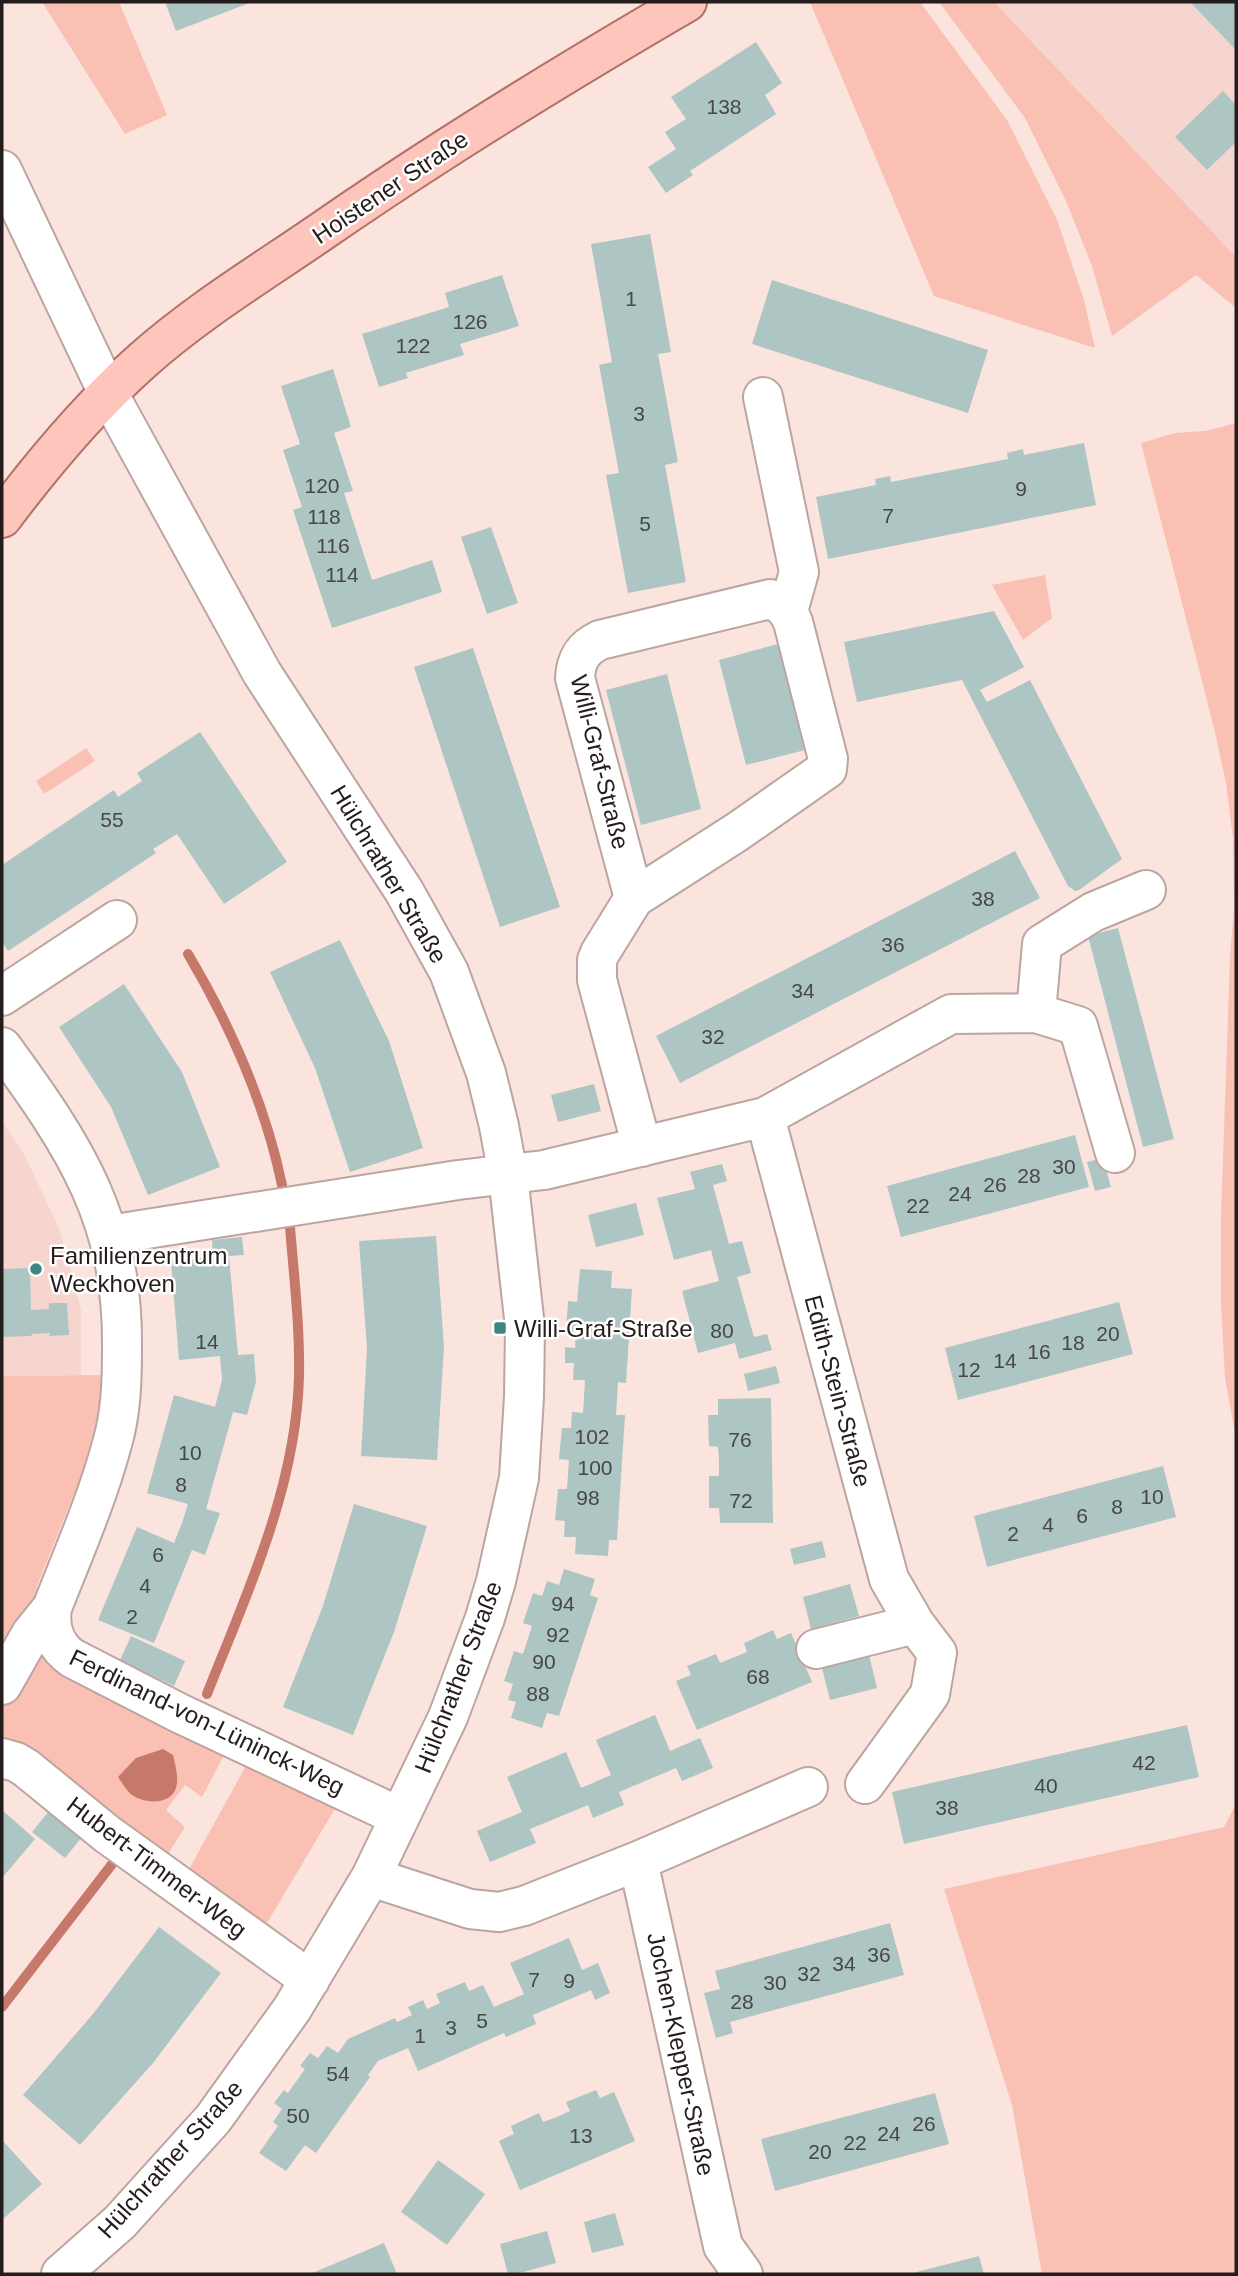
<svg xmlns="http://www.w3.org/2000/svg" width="1238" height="2276" font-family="Helvetica,sans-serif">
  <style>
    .built { fill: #f6d5cf }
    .green { fill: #fac0b4 }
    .water { fill: #c6796b }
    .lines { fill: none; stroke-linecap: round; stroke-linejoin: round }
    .stream { stroke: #c6796b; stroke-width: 10 }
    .building { fill: #adc6c3 }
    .minor-casing { stroke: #bca5a1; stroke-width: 42 }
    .major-casing { stroke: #b17266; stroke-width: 42 }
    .minor { stroke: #fff; stroke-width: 38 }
    .major { stroke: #fdc5bb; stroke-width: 38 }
    .poi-dot { fill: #408680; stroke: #fff; stroke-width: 2.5 }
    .labels { text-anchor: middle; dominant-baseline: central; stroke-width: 5; stroke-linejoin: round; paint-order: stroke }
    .number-label { font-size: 21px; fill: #474745 }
    .street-label { font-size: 24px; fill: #251d1b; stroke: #fff }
    .poi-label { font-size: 24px; fill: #251d1b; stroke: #fff; text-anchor: start }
  </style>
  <rect width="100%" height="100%" fill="#fbe3de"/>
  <!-- built -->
  <path class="built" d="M994 2H1236V257L1229 250Z
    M2 1121 23 1152 59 1228 81 1310V1375L2 1376Z"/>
  <!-- green -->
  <path class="green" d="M42 2H119L167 115 125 134Z
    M810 2H920L1007 120 1057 220 1084 300 1095 348 934 296Z
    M939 2H994L1236 257V308L1196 275 1112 336 1092 266 1066 201 1025 118Z
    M1236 423V1439L1225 1378 1221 1304V1217L1230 958 1234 908 1233 839 1226 783 1215 732 1141 443 1175 433 1206 431Z
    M1045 575 1052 618 1023 640 992 585Z
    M86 748 95 761 44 794 36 781Z
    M103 1375 98 1413 85 1466 37 1586 30 1616 2 1671V1376Z
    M35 1644 50 1664 230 1744 202 1797 185 1785 166 1810 185 1827 163 1862 2 1742V1707Z
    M247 1764 336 1807 264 1928 189 1869Z
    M1236 1804V2274H1042L1012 2105 944 1889 1224 1827Z"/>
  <!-- water -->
  <path class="water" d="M163 1749 173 1755C175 1764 178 1774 177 1783 175 1805 147 1805 132 1795 127 1791 122 1783 118 1777L136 1758Z"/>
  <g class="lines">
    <!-- stream -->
    <path class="stream" d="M188 954C230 1025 265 1103 282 1185
      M207 1694C247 1593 296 1488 299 1377 300 1327 294 1277 290 1227
      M2 2007 116 1859"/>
  </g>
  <!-- building -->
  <path class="building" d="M165 2H252L176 31Z
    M1190 2H1236V50Z
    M756 42 782 83 765 95 776 114 690 171 693 175 666 193 648 167 676 149 665 132 686 119 671 97Z
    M1223 91 1236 105V142L1207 170 1175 137Z
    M650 234 671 352 658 354 678 462 665 465 686 582 628 593 606 475 619 473 599 365 612 362 591 244Z
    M502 275 519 326 460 344 464 355 406 373 408 378 379 387 362 334 449 307 445 293Z
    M772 280 988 350 968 413 752 344Z
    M333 369 351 427 334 433 353 491 344 493 372 580 432 560 442 592 332 628 293 510 302 507 283 450 300 444 281 386Z
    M1084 443 1096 505 828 559 816 497 876 485 875 479 890 476 891 482 1008 459 1007 453 1023 449 1024 455Z
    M491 527 518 603 487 614 461 537Z
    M994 611 1024 667 980 690 987 702 1030 680 1122 859 1079 890 1075 891 1068 886 962 680 857 702 844 642Z
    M778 644 805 750 746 765 719 660Z
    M473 648 560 907 500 927 414 667Z
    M667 674 701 809 641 825 606 690Z
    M200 732 287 862 224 904 177 834 153 849 156 853 8 951 2 942V865L114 790 118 797 142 781 137 773Z
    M1015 851 1040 898 680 1083 656 1036Z
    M1118 928 1174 1139 1143 1147 1088 936Z
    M340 940 389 1041 423 1148 350 1172 315 1068 270 972Z
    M124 984 182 1072 220 1167 148 1195 111 1107 59 1027Z
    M594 1084 601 1111 558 1122 551 1095Z
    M1075 1135 1089 1187 901 1237 887 1186Z
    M1103 1158 1111 1187 1095 1191 1087 1162Z
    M722 1164 727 1181 713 1185 729 1244 742 1241 751 1273 737 1277 754 1337 767 1334 772 1350 739 1359 735 1343 698 1353 682 1291 719 1281 711 1250 674 1260 657 1198 695 1189 690 1172Z
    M636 1203 644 1235 596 1247 588 1215Z
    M436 1236 444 1347 437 1460 361 1456 367 1348 359 1241Z
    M242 1237 244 1255 229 1256 238 1355 254 1354 256 1382 247 1415 233 1412 206 1509 220 1513 205 1555 192 1550 154 1643 98 1620 137 1527 174 1543 182 1523 188 1504 147 1493 174 1395 215 1407 222 1380 220 1356 179 1360 171 1261 213 1257 212 1240Z
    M30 1268 31 1310 49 1309V1303H67L69 1335 49 1336 50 1333 31 1334 32 1336 2 1337V1269Z
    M580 1269 612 1271 611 1288 632 1289 626 1383 618 1382 616 1415H625L617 1540H609L608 1556 575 1554 576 1537H564L565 1521 555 1520 558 1489H567L569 1460 559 1459 562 1428H571L572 1412 583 1413 585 1380H573L574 1363H565V1347L575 1348 576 1333 566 1332 568 1301 577 1302Z
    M1119 1302 1133 1354 958 1400 945 1348Z
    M776 1366 780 1383 748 1391 744 1374Z
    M771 1398 773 1523H720L719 1508H709V1476H719V1461L718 1447 709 1446 708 1415H718V1399Z
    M1163 1466 1176 1517 987 1567 974 1516Z
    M354 1504 427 1526 394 1632 353 1735 283 1707 323 1606Z
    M822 1541 826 1557 794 1565 790 1549Z
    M564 1569 595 1579 590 1595 598 1598 559 1716 547 1713 542 1728 511 1718 516 1702 508 1700 513 1684 504 1681 514 1651 523 1654 532 1626 523 1623 533 1593 542 1596 547 1581 559 1585Z
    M850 1584 859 1616 811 1629 803 1597Z
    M773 1630 777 1639 791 1633 812 1682 697 1730 676 1681 691 1675 687 1666 716 1654 720 1663 747 1652 744 1643Z
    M131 1636 185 1661 174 1686 120 1660Z
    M869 1655 877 1688 830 1700 822 1668Z
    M655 1715 670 1751 700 1738 713 1768 682 1781 676 1768 619 1792 624 1805 593 1818 588 1805 530 1829 536 1843 490 1862 477 1831 522 1812 507 1777 566 1752 581 1788 611 1775 596 1740Z
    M1187 1725 1199 1777 904 1844 892 1792Z
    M2 1810 35 1839 2 1878Z
    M49 1811 82 1837 65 1858 32 1832Z
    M890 1923 904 1975 730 2022 733 2033 716 2038 704 1993 720 1989 715 1971Z
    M159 1927 221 1973 153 2063 80 2145 23 2095 93 2014Z
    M569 1938 582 1970 598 1963 610 1993 595 2000 591 1990 533 2015 536 2024 506 2037 504 2033 418 2071 408 2048 378 2061 368 2075 370 2077 316 2153 305 2145 286 2171 259 2153 278 2126 273 2122 282 2109 274 2103 284 2090 288 2093 305 2069 300 2066 310 2053 318 2058 327 2046 338 2053 348 2039 395 2018 397 2022 412 2015 408 2007 423 2000 427 2009 440 2003 436 1994 465 1982 469 1991 483 1985 494 2007 524 1994 510 1963Z
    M596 2090 600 2098 614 2092 635 2141 520 2190 499 2141 514 2134 511 2126 539 2113 543 2122 557 2117 570 2111 566 2102Z
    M935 2093 949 2144 775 2191 761 2139Z
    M2 2140 42 2184 2 2220Z
    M438 2160 485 2194 447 2245 401 2212Z
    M615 2213 624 2245 592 2253 584 2222Z
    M547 2231 556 2263 516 2274H508L500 2244Z
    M384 2243 397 2274H310Z
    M979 2256 984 2274H914L913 2273Z"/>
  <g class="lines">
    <defs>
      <path id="minor" d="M2 170 108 393 262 673 404 891 449 972 486 1073 499 1126 508 1175 525 1327 524 1397 519 1478 496 1581 485 1618 448 1717 371 1877 292 2009 213 2119 120 2222 61 2274
        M763 397 799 572 788 611
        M634 898 575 678C576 659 583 648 600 640L770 599C782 603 788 610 793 622L828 759 827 769 737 832 634 898 600 953 597 960V980L642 1147
        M2 996 117 920
        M1036 1013 1042 944 1093 912 1146 890
        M2 1047C75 1147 124 1220 122 1350 122 1382 121 1413 112 1444 97 1500 73 1554 52 1608 49 1629 55 1646 72 1658L179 1713 400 1817
        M765 1117 951 1014 1036 1013 1078 1026 1115 1153
        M109 1235 458 1180 544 1170 765 1117 889 1579 915 1624 937 1653 930 1694 865 1784
        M816 1649 915 1624
        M2 1685 31 1634 52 1608
        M2 1758 16 1762 26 1768 107 1834 310 1980
        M638 1861 723 2246 743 2274
        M371 1877 470 1909 499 1912 524 1906 638 1861 808 1787"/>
      <path id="major" d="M2 518C44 462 90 407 143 360 199 310 266 270 328 227 444 147 565 73 687 2"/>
    </defs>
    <!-- minor casing -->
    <use href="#minor" class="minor-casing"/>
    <!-- major casing -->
    <use href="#major" class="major-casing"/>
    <!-- minor -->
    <use href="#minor" class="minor"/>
    <!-- major -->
    <use href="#major" class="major"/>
  </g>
  <!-- markers -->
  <g class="poi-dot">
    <circle cx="36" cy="1269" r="7"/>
    <rect x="493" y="1321" width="14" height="14" rx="3.5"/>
  </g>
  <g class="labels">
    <!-- number labels -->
    <g class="number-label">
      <text x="724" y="106">138</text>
      <text x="631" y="298">1</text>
      <text x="470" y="321">126</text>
      <text x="413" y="345">122</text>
      <text x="639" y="413">3</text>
      <text x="322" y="485">120</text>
      <text x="1021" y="488">9</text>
      <text x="888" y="515">7</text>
      <text x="324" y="516">118</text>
      <text x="645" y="523">5</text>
      <text x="333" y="545">116</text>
      <text x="342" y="574">114</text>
      <text x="112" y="819">55</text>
      <text x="983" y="898">38</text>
      <text x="893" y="944">36</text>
      <text x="803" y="990">34</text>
      <text x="713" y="1036">32</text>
      <text x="1064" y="1166">30</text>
      <text x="1029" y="1175">28</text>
      <text x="995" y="1184">26</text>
      <text x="960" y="1193">24</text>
      <text x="918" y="1205">22</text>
      <text x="722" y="1330">80</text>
      <text x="1108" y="1333">20</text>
      <text x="207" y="1341">14</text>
      <text x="1073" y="1342">18</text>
      <text x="1039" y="1351">16</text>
      <text x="1005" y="1360">14</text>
      <text x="969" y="1369">12</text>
      <text x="592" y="1436">102</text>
      <text x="740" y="1439">76</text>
      <text x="190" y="1452">10</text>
      <text x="595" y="1467">100</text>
      <text x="181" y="1484">8</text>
      <text x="1152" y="1496">10</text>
      <text x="588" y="1497">98</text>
      <text x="741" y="1500">72</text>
      <text x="1117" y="1506">8</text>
      <text x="1082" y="1515">6</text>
      <text x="1048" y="1524">4</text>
      <text x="1013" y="1533">2</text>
      <text x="158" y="1554">6</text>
      <text x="145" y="1585">4</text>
      <text x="563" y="1603">94</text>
      <text x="132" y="1616">2</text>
      <text x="558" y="1634">92</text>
      <text x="544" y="1661">90</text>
      <text x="758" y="1676">68</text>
      <text x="538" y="1693">88</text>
      <text x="1144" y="1762">42</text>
      <text x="1046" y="1785">40</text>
      <text x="947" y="1807">38</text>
      <text x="879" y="1954">36</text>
      <text x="844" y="1963">34</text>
      <text x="809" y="1973">32</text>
      <text x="534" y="1979">7</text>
      <text x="569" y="1980">9</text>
      <text x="775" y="1982">30</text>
      <text x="742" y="2001">28</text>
      <text x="482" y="2020">5</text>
      <text x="451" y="2027">3</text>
      <text x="420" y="2035">1</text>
      <text x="338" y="2073">54</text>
      <text x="298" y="2115">50</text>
      <text x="924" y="2123">26</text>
      <text x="889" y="2133">24</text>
      <text x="581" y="2135">13</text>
      <text x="855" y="2142">22</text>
      <text x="820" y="2151">20</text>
    </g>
    <!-- street labels -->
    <g class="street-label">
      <text transform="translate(390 187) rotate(-34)">Hoistener Straße</text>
      <text transform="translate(600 762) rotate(76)">Willi-Graf-Straße</text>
      <text transform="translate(389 874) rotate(59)">Hülchrather Straße</text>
      <text transform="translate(838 1391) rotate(75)">Edith-Stein-Straße</text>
      <text transform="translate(458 1677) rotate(-69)">Hülchrather Straße</text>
      <text transform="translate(207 1722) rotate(26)">Ferdinand-von-Lüninck-Weg</text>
      <text transform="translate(157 1867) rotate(37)">Hubert-Timmer-Weg</text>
      <text transform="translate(681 2054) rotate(78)">Jochen-Klepper-Straße</text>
      <text transform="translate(170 2159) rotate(-48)">Hülchrather Straße</text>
    </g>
    <!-- poi labels -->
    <g class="poi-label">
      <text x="50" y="1255">Familienzentrum<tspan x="50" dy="28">Weckhoven</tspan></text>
      <text x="514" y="1328">Willi-Graf-Straße</text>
    </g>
  </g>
  <!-- border -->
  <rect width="1238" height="2276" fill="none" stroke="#251d1b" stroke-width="7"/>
</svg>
